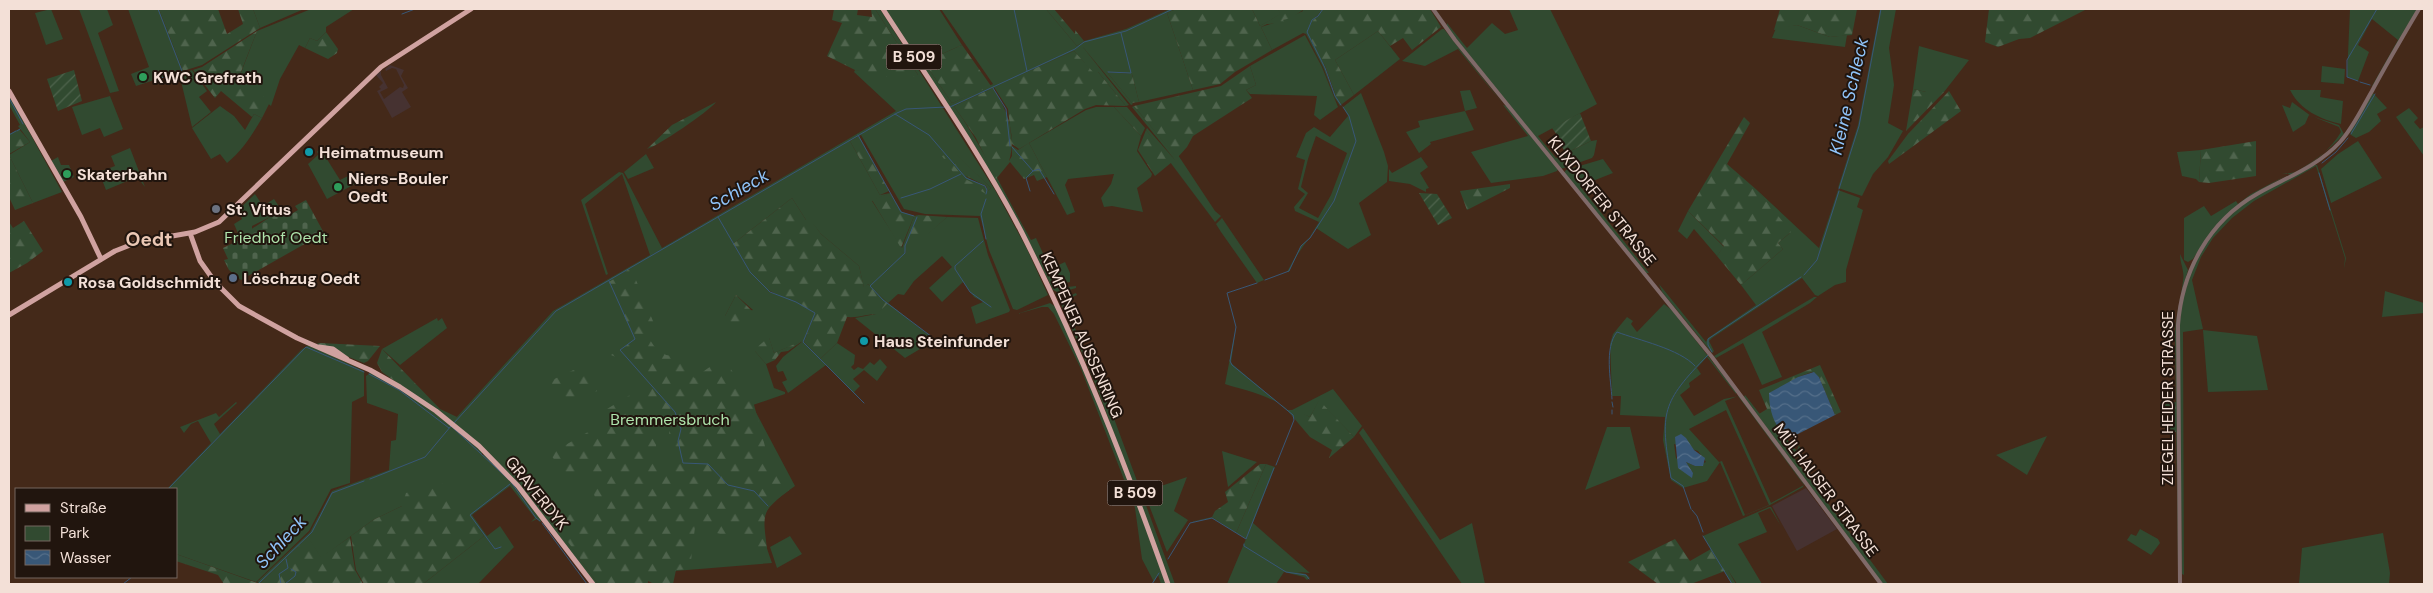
<svg xmlns="http://www.w3.org/2000/svg" width="2433" height="593" font-family="'DM Sans',sans-serif">
  <style>
    .commercial { fill: #463231 }
    .green { fill: #314a30; fill-rule: evenodd }
    .forest { fill: url(#forest-firs); fill-rule: evenodd }
    .cemetery { fill: url(#cemetery-stones) }
    .garden { fill: url(#garden-furrows) }
    .water { fill: url(#water-waves) }
    .lines { fill: none; stroke-linecap: round; stroke-linejoin: round }
    .stream { stroke: #385777; stroke-width: 1 }
    .minor { stroke: #806a69; stroke-width: 4 }
    .major { stroke: #d0a2a0; stroke-width: 5 }
    .leisure-dot { fill: #2e9e5b; stroke: #21150e; stroke-width: 2 }
    .culture-dot { fill: #0f9aa8; stroke: #21150e; stroke-width: 2 }
    .worship-dot { fill: #6b7280; stroke: #21150e; stroke-width: 2 }
    .service-dot { fill: #5c6f8a; stroke: #21150e; stroke-width: 2 }
    .labels { text-anchor: middle; dominant-baseline: central; stroke-width: 4; stroke-linejoin: round; paint-order: stroke }
    .shield { fill: #21150e; stroke: #b4a39b; stroke-width: 1 }
    .shield-label { font-size: 15px; font-weight: bold; fill: #f3e0d7 }
    .poi-label { font-size: 16px; font-weight: bold; fill: #f3e0d7; stroke: #21150e; text-anchor: start }
    .street-label { font-size: 16px; fill: #f3e0d7; stroke: #21150e }
    .park-label { font-size: 16px; fill: #aee3ab; stroke: #21150e }
    .water-label { font-size: 18px; font-style: italic; fill: #90c4fa; stroke: #21150e }
    .quarter-label { font-size: 19px; font-weight: bold; fill: #eac7b4; stroke: #21150e }
  </style>
  <defs>
    <pattern id="forest-firs" width="22" height="20" patternUnits="userSpaceOnUse" patternTransform="scale(1.25)"><rect width="22" height="20" fill="#314a30"/><path d="M5 1l3.5 6h-7zM16 11l3.5 6h-7z" fill="#4f644d"/></pattern>
    <pattern id="cemetery-stones" width="16" height="16" patternUnits="userSpaceOnUse" patternTransform="scale(1.25)"><rect width="16" height="16" fill="#314a30"/><path d="M2 7V4a2 2 0 0 1 4 0v3zM10 15v-3a2 2 0 0 1 4 0v3z" fill="#4f644d"/></pattern>
    <pattern id="garden-furrows" width="10" height="10" patternUnits="userSpaceOnUse" patternTransform="scale(1.25)"><rect width="10" height="10" fill="#314a30"/><path d="M-1 1l2-2M0 10L10 0M9 11l2-2" fill="none" stroke="#4f644d"/></pattern>
    <pattern id="water-waves" width="16" height="10" patternUnits="userSpaceOnUse" patternTransform="scale(1.25)"><rect width="16" height="10" fill="#385777"/><path d="M0 5q4-4 8 0t8 0" fill="none" stroke="#556f8a"/></pattern>
  </defs>
  <rect width="100%" height="100%" fill="#442919"/>
  <!-- commercial -->
  <path class="commercial" d="M390 65 404 70 401 76 408 88 402 92 411 107 392 118 377 91 381 89 379 87 383 83 376 75 381 71V75L388 88 380 92 384 99 400 87 403 88 404 85 396 69 392 68 386 71 385 69Z
    M1806 488 1837 529 1797 551 1772 506Z"/>
  <!-- green -->
  <path class="green" d="M51 9 63 39 46 45 35 13Z
    M79 9H107L113 25 98 33 119 91 110 93Z
    M128 9H159L183 71 136 86 131 74 149 67Z
    M253 9H304L260 28Z
    M311 9H354L326 27V32L317 41 310 38 305 48 299 45 280 79 271 106 239 78 257 31Z
    M875 9H880L995 190 1027 249 1048 295 1017 310 1013 309 989 250 980 216 925 214 904 209 861 135 850 141 880 195 890 193 872 201 902 248 914 216 918 215 905 246V253L947 217 978 218 988 255 1010 310 1009 312 976 324 971 307 983 302 974 297 963 282 942 302 929 288 952 267 942 256 914 281 904 295 898 294 888 303 935 340 905 358 855 318 876 314 888 303 868 284 864 288 859 266 821 234 813 224 806 220 792 198 733 244 750 272 770 292 796 301 815 313 804 342 820 359 837 343 855 355 854 364 851 367 854 370 858 367 863 369 870 362 874 365 880 359 887 367 877 381 864 370 853 379 860 386 854 392 864 403 826 365 788 393 782 382 787 380 783 371 778 372 776 366 783 357 803 341 774 353 769 338 755 351 766 364 774 388 785 392V394L753 405 751 403 795 486C758 513 756 518 772 563L675 571 552 518 598 584H594L530 499 455 424 454 420 553 311 650 255 622 174 585 204 608 274 606 275 581 200 619 172 623 173 662 248 896 111 854 72 855 70 918 75ZM951 150 991 188 988 191C984 183 979 184 972 180 959 174 956 162 951 150ZM736 295 753 310 725 316Z
    M885 9H939L962 45 924 62 952 103 993 84 941 9H1046L1077 46 1084 41 1126 29 1170 9H1176L1167 13 1193 90 1139 102 1132 74 1107 72 1133 104 1131 105 1082 46 1129 105 1126 106 1098 72 1093 73 1074 51 954 106C984 148 1005 195 1031 240L1036 238 1059 288 1076 286V288L1059 293 1053 290 1029 242Z
    M1252 9H1278L1281 14 1260 26Z
    M1302 9H1323L1314 19C1320 44 1325 85 1342 104L1340 106 1335 98 1323 67 1306 34 1303 33 1272 50 1261 27 1283 20 1303 11Z
    M1509 9H1550L1597 104 1538 136 1556 158 1591 141 1597 140 1594 155 1592 158 1561 169 1447 28V23L1467 48 1492 23 1505 34 1518 30Z
    M1880 9H1896L1889 48 1894 85 1888 123 1903 131 1888 157 1873 174 1862 196 1838 188 1858 125Z
    M2350 9H2418L2373 86H2370H2372L2398 40 2372 19 2358 45 2369 52 2358 81 2347 77Z
    M1797 25 1830 37 1847 35 1845 47 1772 38 1776 28Z
    M1442 29H1444L1503 104 1458 49 1425 66 1402 61Z
    M1378 31 1400 59 1354 95 1335 60Z
    M1305 35 1322 67 1338 107 1320 120 1314 115 1317 96 1250 94 1246 90 1256 85 1250 66Z
    M1919 46 1969 60 1944 92H1926L1913 89Z
    M2322 66 2345 69 2344 84 2321 82Z
    M192 70 207 91 199 97 211 112 192 127 180 77 181 74Z
    M1470 90 1477 108 1465 111 1474 130 1430 142 1431 144 1419 153 1406 132 1420 127 1418 121 1465 111 1460 91Z
    M2290 90H2321L2320 97 2343 101 2341 124C2320 119 2300 110 2290 90Z
    M1361 93 1384 152 1388 166 1387 182 1359 203 1371 235 1348 249 1316 228C1307 243 1295 254 1289 272H1287L1301 246 1309 238 1319 222 1295 211 1294 207 1305 194 1298 189 1305 160 1296 157 1306 133 1314 127 1330 137 1348 116 1343 107ZM1316 136 1347 153 1331 195 1318 218 1299 208 1308 193 1301 187 1308 159Z
    M2373 93 2387 108 2377 114 2381 121 2369 132 2356 138 2351 135 2350 130Z
    M9 95 62 192 33 203 9 155 30 142 18 126 20 125 9 105Z
    M110 96 123 129 104 137 100 128 82 135 72 107Z
    M2292 102 2311 116 2339 125 2344 134C2328 151 2311 164 2290 175L2287 173 2276 174C2281 173 2289 174 2295 172 2313 164 2331 149 2341 132L2339 127 2309 115 2305 124 2293 132 2282 105 2290 108Z
    M1503 105 1506 106 1558 169 1557 171 1543 176 1491 183 1471 152 1528 136Z
    M220 106 234 116 245 130 254 114 262 118C252 135 243 150 227 163L220 154 211 159 192 128Z
    M1134 106 1176 156 1178 155 1215 211 1221 216 1215 222 1146 130 1147 128 1175 160 1132 107Z
    M1096 107H1114L1141 136 1137 151 1152 174 1151 177 1137 188 1143 212 1112 206 1104 207 1101 198 1111 184 1114 174 1068 179 1065 185 1075 212 1067 215 1029 143 1086 110Z
    M2409 108 2418 118 2414 122 2420 129 2424 127V156L2396 117Z
    M2358 141 2382 178 2331 203 2321 169 2338 154Z
    M130 148 145 187 137 177 106 190 99 172 115 166 111 156Z
    M320 148 340 180 350 175 355 184 327 199 308 164 319 154 317 152Z
    M2201 150 2199 182 2196 179 2182 176 2177 152Z
    M646 154 654 168 628 179 624 172Z
    M58 157 61 165H69L74 177 63 182 51 161Z
    M1421 157 1428 167 1420 173 1429 188 1426 189V192L1410 184 1389 181V169L1392 173Z
    M1603 159 1613 173 1580 186 1649 273H1646L1564 173 1566 170Z
    M2315 165H2317L2346 258 2344 269 2345 258 2316 166 2254 201 2232 218 2213 238 2201 257 2192 280 2203 329 2183 332 2184 575 2182 574 2179 332C2181 284 2200 239 2238 208 2261 190 2290 179 2315 165Z
    M2287 175 2256 193 2211 232 2193 259 2188 262 2184 260V218L2204 206 2211 216 2236 201 2238 204 2251 194Z
    M1838 190 1860 198 1857 207 1863 210 1846 270V282L1835 285 1818 296 1815 295 1802 278 1712 338 1709 341 1714 351 1712 353 1662 292 1659 284 1706 342 1708 338 1756 305 1741 285 1783 249 1778 243 1790 233 1758 191 1819 248Z
    M255 194 270 217 252 226V234L241 240 234 224 242 219 238 210Z
    M1688 211 1724 247 1717 256 1694 229 1687 239 1678 231Z
    M1222 218 1264 280 1257 283 1221 232 1216 224Z
    M2180 254 2188 270 2180 298 2177 320 2178 571 2175 332C2176 314 2181 299 2183 281 2185 271 2180 264 2180 254Z
    M1065 262 1070 273V282C1058 285 1056 277 1052 268Z
    M2385 291 2424 303V313L2382 317Z
    M1076 293 1077 295 1068 299 1065 305 1112 413 1175 584H1170L1097 388 1061 304 1064 298Z
    M1227 293 1236 327 1231 363 1293 415 1294 420 1275 465 1294 420C1289 399 1243 390 1225 384L1236 327Z
    M1814 297H1817L1810 303 1762 332 1782 377 1762 385 1743 343 1716 358 1714 356Z
    M1050 303 1056 307 1114 442 1166 584H1161L1158 575 1154 582 1142 559 1135 508 1081 369 1054 314 1048 307H1042L1017 314Z
    M1664 304 1673 311 1736 392V394L1707 357 1697 368 1701 374 1689 383 1690 387 1680 395 1694 416 1724 399 1739 396 1804 484 1803 487 1770 505 1743 516 1720 462 1707 481 1683 488 1671 480 1663 440 1665 417 1620 415 1621 396H1612L1610 344 1613 334 1627 317 1633 321 1631 324 1637 332ZM1738 396 1804 485 1771 503 1725 401ZM1726 410 1769 505 1745 515 1722 461 1719 462 1689 429ZM1674 444 1698 451 1706 462 1695 466 1686 462 1693 473 1676 458Z
    M437 318 438 321 442 318 447 328 400 365 382 349Z
    M2203 330 2257 336 2268 390 2208 392Z
    M309 345 364 371V396L352 402 350 483 331 489 309 531 256 582 176 554V489H167L211 443 198 421 191 424 184 433 180 427 216 413 219 417 236 402 237 403 214 424 220 434 302 349Z
    M370 373C393 376 461 434 482 451V455L485 454 507 476 542 520 540 522 537 519 531 522 535 518 510 486 472 515 487 536 500 526 514 547 478 584H423L484 536 469 515 465 518 402 506 373 520 321 558 308 538 260 584 257 582 310 532 332 491 389 470 391 441 396 440 398 414 367 403 366 376Z
    M1333 389 1362 426 1354 437 1319 401 1310 417 1292 410Z
    M1745 395 1792 455 1888 584H1883L1744 397Z
    M1607 427H1630L1640 468 1585 490Z
    M1363 428 1440 540 1472 523 1485 584H1462L1359 433Z
    M2047 436 2027 475 1996 455Z
    M1222 451 1257 462 1228 487Z
    M1266 464 1275 467 1253 523 1310 573 1297 572 1306 574 1310 578 1307 580 1304 577 1284 572 1276 584H1227L1246 539 1212 518 1190 522 1212 517 1236 533Z
    M1187 477 1174 511 1188 520 1167 552 1144 492Z
    M1769 507H1771L1781 526 1770 508 1758 513 1767 532 1738 544 1762 584H1737L1728 570 1736 584H1732L1703 536Z
    M2140 529 2158 539 2160 543 2151 555 2127 540 2131 534 2136 536Z
    M2383 533 2390 573 2389 584H2299L2302 548Z
    M790 536 802 554 777 568 770 547Z"/>
  <!-- forest -->
  <path class="forest" d="M159 9H218L227 34 243 24 238 9H253L260 28 202 65 183 71Z
    M834 9H858L857 15 872 17 871 9H875L918 75 903 80 855 70 827 56 842 23 832 20Z
    M1046 9H1054L1075 34V30L1084 41 1077 46Z
    M1176 9H1252L1260 26 1280 14 1278 9 1303 10 1291 18 1283 20 1285 23 1267 24 1261 27 1272 50 1235 72 1220 84 1193 90 1167 13Z
    M1323 9H1430L1441 27 1412 50 1403 38 1390 46 1378 31 1335 60 1354 95 1342 104 1337 99 1325 66 1307 32 1312 22Z
    M1780 9H1857L1852 35 1830 37 1797 25 1774 30Z
    M1989 9H2085V10L2030 38 2019 39 1998 47 1985 42Z
    M257 31 239 77 270 102 262 118 254 114 252 117 221 91 215 98 193 70 202 67Z
    M326 32 338 49 337 53 328 59 305 48 310 38 317 41Z
    M962 45 991 86 952 103 924 62Z
    M1074 51 1093 72H1098L1126 106 1096 105 1085 109 1019 149 1012 144 1008 109 994 87Z
    M1250 66 1256 85 1246 90 1252 98 1193 136 1187 147 1178 157H1176L1134 106 1221 86Z
    M1107 72 1132 74 1139 102 1132 103Z
    M993 88C1007 109 1017 135 1009 161L1012 156V146L1018 150 1029 143 1047 177 1037 181 1034 175 1024 179 1010 162 996 179 976 138 954 106Z
    M1913 89 1926 92H1944L1906 131Z
    M1949 91 1961 111 1889 164 1888 161 1908 134Z
    M716 102C708 112 658 146 647 149L672 125Z
    M1114 107H1127L1145 128 1141 136Z
    M1744 117 1750 123 1727 164 1758 191 1791 232 1778 243 1783 249 1741 285 1717 256 1724 246 1688 211Z
    M19 129 30 142 9 154V134Z
    M1146 130 1172 162 1155 176 1138 150Z
    M859 136 889 191 880 195 850 141Z
    M2256 141V176L2209 183 2199 182 2201 150Z
    M951 149 991 188 988 191 986 186 964 175 946 154Z
    M9 155 33 203 15 210 9 197Z
    M945 155 965 179 985 189 986 194C974 186 962 185 949 178L955 175 942 156Z
    M1510 184V188L1467 210 1460 191Z
    M890 193 902 212 914 216 901 248 872 200Z
    M792 198 806 220 810 219 821 234 859 266 864 287 868 284 888 303 877 314C867 314 858 318 847 317L837 343 820 359 804 342 815 313C801 304 786 300 772 292 753 282 743 262 733 244Z
    M918 215 947 217 906 254 904 246Z
    M24 221 43 251 27 263 9 273V222L13 228Z
    M631 268 655 326 646 334 654 346 666 355 679 357 690 367 694 378 714 364 728 365 753 401 767 454 789 490C760 510 763 516 767 548L748 549 749 542 695 527 690 569 676 570 673 584H654L648 581V584H598L551 518 599 509 587 474 570 480 550 454 612 418 607 409 648 384 625 361 611 355 635 340 609 282ZM653 406 657 407 663 418 671 422 669 434 676 462 668 472 661 466 657 455 656 444 645 420 647 410Z
    M736 295 756 315 736 329 725 316Z
    M769 337 774 353 804 340 788 351 781 352 775 360 766 364 754 350Z
    M320 343 380 346 368 361 364 363 316 344Z
    M382 349 440 409 457 417 455 424 382 372 377 363Z
    M1820 365 1841 412 1835 415 1819 377 1812 372 1798 377 1769 397C1776 410 1772 442 1798 434L1787 439 1795 449 1797 450 1799 445 1801 450 1797 456 1792 455 1759 414 1767 409 1759 390Z
    M580 367 597 391 567 407 550 381Z
    M1319 400 1354 437 1329 458 1332 450 1310 437 1287 410H1296L1310 417Z
    M2176 402V432H2171L2165 414V404Z
    M1260 464H1266L1236 533 1212 517 1215 511 1228 502 1225 492Z
    M441 482 465 517 470 514 484 536 423 584H364L356 570 351 536 373 520 402 506 406 493Z
    M308 537 321 557 350 537 355 570 363 584H224L218 575 176 561V554L260 584Z
    M1675 539 1690 561 1711 549 1725 571 1691 584H1658L1628 562Z"/>
  <!-- cemetery -->
  <path class="cemetery" d="M274 199 286 217 298 210 295 206 306 200 324 233 241 280 229 270 224 260 228 259 223 248 252 234 250 230 270 217 263 206Z"/>
  <!-- garden -->
  <path class="garden" d="M74 70 82 101 58 111 47 79Z
    M1580 113 1591 141 1566 153 1560 144 1562 142 1552 128Z
    M1419 193 1437 194 1452 218 1438 225Z"/>
  <!-- water -->
  <path class="water" d="M1814 372 1819 377 1835 415 1798 434 1788 436C1773 428 1769 407 1769 393L1798 377Z
    M1681 434 1686 438 1694 450 1705 458 1703 466H1695L1686 462 1693 473 1692 478 1678 468 1675 437Z"/>
  <g class="lines">
    <!-- stream -->
    <path class="stream" d="M158 9 182 71 158 79
      M1014 9 1027 71
      M1323 9 1318 16 1312 20 1307 32 1325 68 1335 96 1341 105
      M402 14 415 9
      M1108 72 1131 73 1121 33
      M2358 81 2347 77V60L2377 9
      M2360 82 2370 85
      M993 88 1006 109 1010 146
      M9 98 23 124
      M950 107 1075 49 1084 42 1126 31 1173 9
      M895 114 929 135 966 178 985 186 987 190 986 194
      M17 131 20 129
      M2351 134 2375 94
      M9 135 16 131
      M858 135 901 212 914 216
      M1012 147 1033 171 1039 169 1054 194
      M2322 163 2336 152 2348 138
      M2319 173 2330 210
      M1839 189 1859 126 1881 9
      M1030 191 1026 178 1033 171
      M901 198 930 189 961 174
      M718 217 750 272 770 292 796 302 815 313 803 342 864 403
      M917 217 905 246V253L870 286 883 300 932 337
      M986 239 981 214 986 199
      M983 241 955 266V269L970 292 991 307
      M1804 275 1817 260 1839 191
      M1265 280 1289 271 1301 246 1310 238 1334 201 1356 141 1349 116 1343 107
      M609 281 635 339 620 350 675 412 681 429 678 441 683 463 708 464 728 485 754 491 768 506
      M1257 283 1227 293 1236 327 1230 361 1232 365 1293 415 1294 420 1276 465
      M1712 352 1708 345V339L1801 277
      M369 374 399 390 449 428
      M1612 399C1611 380 1604 348 1617 332 1638 340 1680 349 1695 366
      M1612 402 1613 407
      M1612 414V410
      M454 423 556 311 897 113 906 109 946 107
      M451 426 508 479
      M370 479 425 457 451 426
      M511 482 536 518 540 521
      M168 489 306 347 364 372
      M1691 509 1683 486 1671 478C1660 412 1661 403 1708 355
      M1692 510 1697 516 1703 532
      M542 523 587 584
      M1703 536 1732 584
      M1244 544V546L1286 572 1306 575 1309 579
      M501 547 495 549 470 515 510 484
      M1168 559 1190 523 1212 518 1246 539 1274 468
      M123 584 132 577
      M258 584 312 532 332 493 364 481
      M281 584 279 574 288 568 286 559
      M285 584 295 576 296 572 291 569
      M1152 584 1159 573"/>
    <!-- minor -->
    <path class="minor" d="M1433 9 1455 40 1712 357 1881 584
      M2180 584 2178 325C2182 271 2209 221 2257 194 2285 178 2317 167 2340 142 2353 128 2362 108 2372 91 2387 63 2403 36 2419 9"/>
    <!-- major -->
    <path class="major" d="M883 9C930 82 981 154 1021 231 1079 345 1125 463 1168 584
      M9 91 81 217 101 259
      M190 233 200 261 215 282 239 306 297 338 370 370 400 387 436 411 479 446 518 486 593 584
      M9 315 115 251 138 242 195 232 219 222 381 67 471 9
      M319 347 333 349 347 359"/>
  </g>
  <!-- markers -->
  <g class="leisure-dot">
    <circle cx="143" cy="77" r="5"/>
    <circle cx="67" cy="174" r="5"/>
    <circle cx="338" cy="187" r="5"/>
  </g>
  <g class="culture-dot">
    <circle cx="309" cy="152" r="5"/>
    <circle cx="68" cy="282" r="5"/>
    <circle cx="864" cy="341" r="5"/>
  </g>
  <circle class="worship-dot" cx="216" cy="209" r="5"/>
  <circle class="service-dot" cx="233" cy="278" r="5"/>
  <g class="labels">
    <!-- shield labels -->
    <g class="shield">
      <rect x="886.5" y="44.5" width="55" height="25" rx="4"/>
      <rect x="1107.5" y="480.5" width="55" height="25" rx="4"/>
    </g>
    <g class="shield-label">
      <text x="914" y="57">B 509</text>
      <text x="1135" y="493">B 509</text>
    </g>
    <!-- poi labels -->
    <g class="poi-label">
      <text x="153" y="77">KWC Grefrath</text>
      <text x="319" y="152">Heimatmuseum</text>
      <text x="77" y="174">Skaterbahn</text>
      <text x="348" y="178">Niers-Bouler<tspan x="348" dy="18">Oedt</tspan></text>
      <text x="226" y="209">St. Vitus</text>
      <text x="243" y="278">Löschzug Oedt</text>
      <text x="78" y="282">Rosa Goldschmidt</text>
      <text x="874" y="341">Haus Steinfunder</text>
    </g>
    <!-- street labels -->
    <g class="street-label">
      <text transform="translate(1602 201) rotate(51)">KLIXDORFER STRASSE</text>
      <text transform="translate(1082 335) rotate(66)">KEMPENER AUSSENRING</text>
      <text transform="translate(2167 398) rotate(-90)">ZIEGELHEIDER STRASSE</text>
      <text transform="translate(1826 490) rotate(53)">MÜLHAUSER STRASSE</text>
      <text transform="translate(537 493) rotate(51)">GRAVERDYK</text>
    </g>
    <!-- park labels -->
    <g class="park-label">
      <text x="276" y="237">Friedhof Oedt</text>
      <text x="670" y="419">Bremmersbruch</text>
    </g>
    <!-- water labels -->
    <g class="water-label">
      <text transform="translate(1849 96) rotate(-77)">Kleine Schleck</text>
      <text transform="translate(739 190) rotate(-30)">Schleck</text>
      <text transform="translate(281 542) rotate(-47)">Schleck</text>
    </g>
    <!-- quarter labels -->
    <g class="quarter-label">
      <text x="149" y="239">Oedt</text>
    </g>
  </g>
  <!-- border -->
  <rect width="2433" height="593" fill="none" stroke="#f3e0d7" stroke-width="20"/>
  <!-- legend -->
  <rect x="15" y="488" width="162" height="90" fill="#21150e" stroke="#75665e"/>
  <rect x="25" y="504" width="25" height="8" fill="#d0a2a0" stroke="#75665e"/>
  <text x="60" y="513" font-size="15" fill="#f3e0d7">Straße</text>
  <rect x="25" y="526" width="25" height="15" fill="#314a30" stroke="#75665e"/>
  <text x="60" y="538" font-size="15" fill="#f3e0d7">Park</text>
  <rect x="25" y="550" width="25" height="15" fill="url(#water-waves)" stroke="#75665e"/>
  <text x="60" y="563" font-size="15" fill="#f3e0d7">Wasser</text>
</svg>
